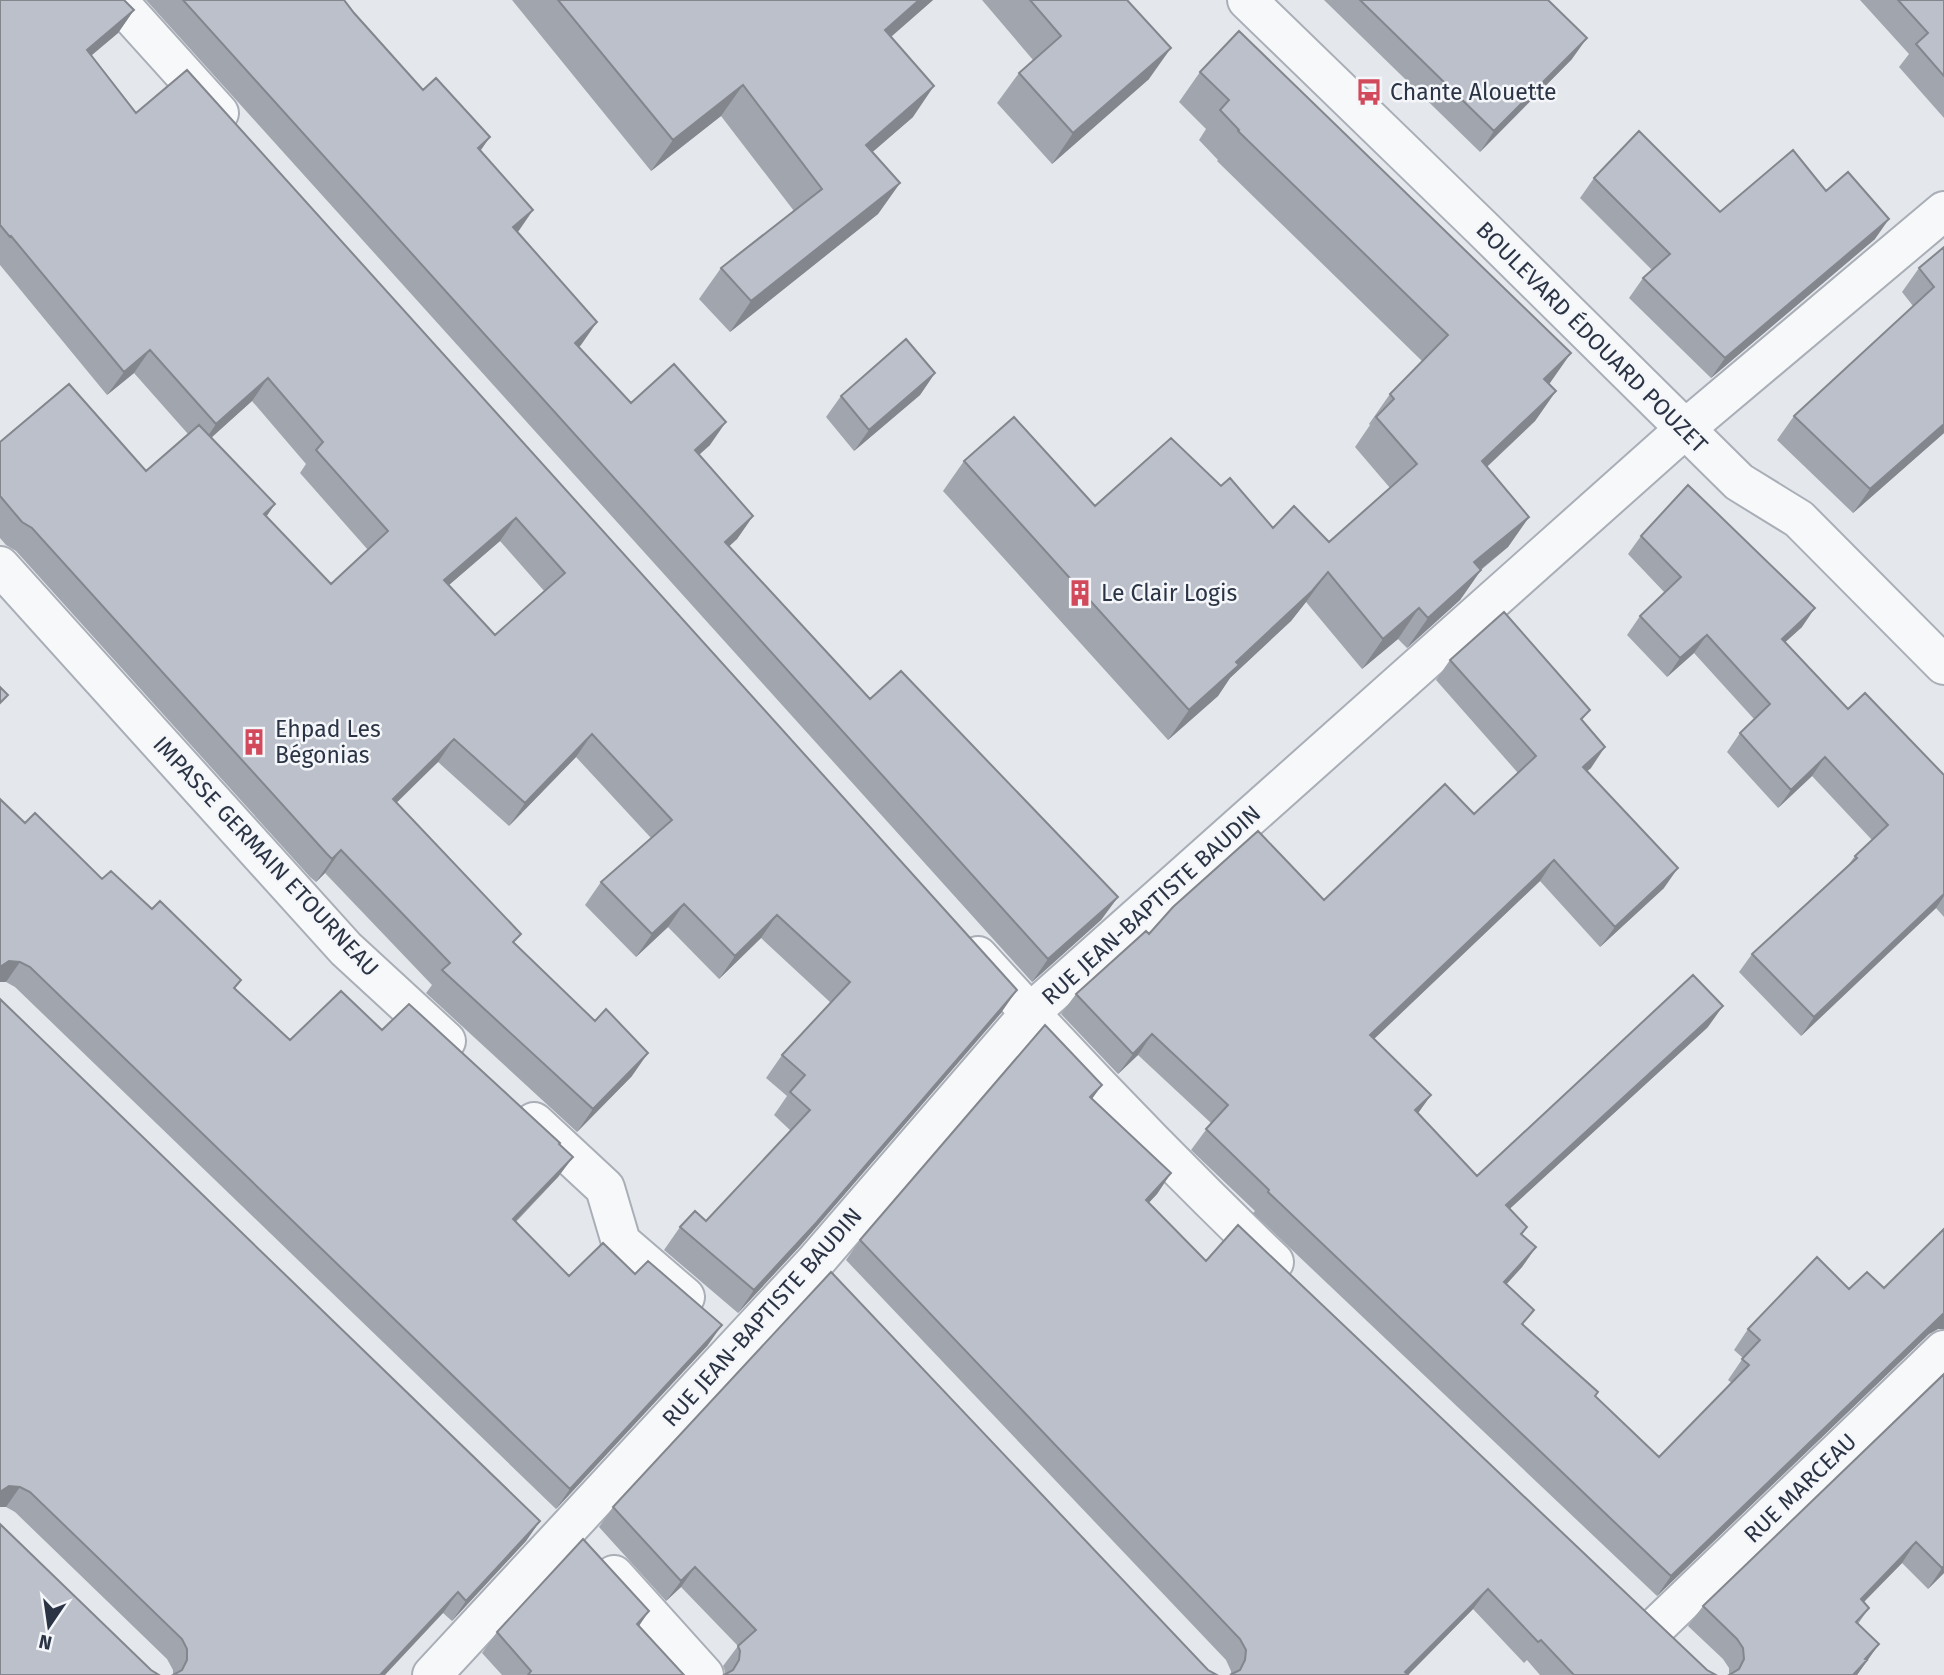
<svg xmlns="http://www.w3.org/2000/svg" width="1944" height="1675" font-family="'Fira Sans',sans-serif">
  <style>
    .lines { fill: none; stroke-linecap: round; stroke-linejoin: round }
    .minor-casing { stroke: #a9aeb7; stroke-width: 42 }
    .minor { stroke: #f7f8fa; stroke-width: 38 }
    .wall { fill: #a1a5ae; fill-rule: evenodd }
    .shaded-wall { fill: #83868d }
    .building { fill: #bbc0ca; stroke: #83868d; stroke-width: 2; fill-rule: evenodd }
    .labels { text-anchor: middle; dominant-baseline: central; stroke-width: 5; stroke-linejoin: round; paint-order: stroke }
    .poi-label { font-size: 23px; fill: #2b3445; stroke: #f4f6f9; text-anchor: start }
    .street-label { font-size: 23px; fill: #2b3445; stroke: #f4f6f9 }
  </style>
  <rect width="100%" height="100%" fill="#e4e7ec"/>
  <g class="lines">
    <defs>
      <path id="minor" d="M117 0 219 113
        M1247 0 1481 227 1739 482 1799 519 1944 665
        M0 566 346 949 446 1041
        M978 956C1073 1061 1172 1164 1274 1262
        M534 1122 605 1188 621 1242 685 1297
        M614 1575 704 1675
        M1656 1627 1944 1350
        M432 1675 816 1261 1030 1013 1685 429 1944 211"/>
    </defs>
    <!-- minor casing -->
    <use href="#minor" class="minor-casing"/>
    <!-- minor -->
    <use href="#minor" class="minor"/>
  </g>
  <!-- wall -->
  <path class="wall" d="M0 0 134 10 118 33 91 56 136 113 1001 1013 800 1246 738 1313 664 1250 680 1227 706 1221 791 1131 774 1115 787 1096 766 1078 782 1055 831 1003 761 938 719 979 668 927 636 957 585 905 601 882 651 838 576 757 509 826 438 762 396 802 514 943 632 1076 577 1132 426 993 432 985 325 873 316 882 310 877 16 551 6 545 0 538V442L146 471 188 434 134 373 107 395 0 265ZM252 401 306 464 300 473 368 550 331 584 266 517 275 504 211 437ZM500 541 545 592 495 635 449 585Z
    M146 0H344L354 13 423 90 480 151 533 210 518 232 597 322 579 347 631 403 710 445 699 455 753 516 737 539 729 546 870 699 1118 897 1101 920 1032 982Z
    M512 0H933L891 37 913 117 872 152 900 183 878 214 730 332 699 299 721 268 794 211 721 116 651 171Z
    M982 0H1127L1149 79 1052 164 997 103 1019 73 1033 60Z
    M1324 0H1548L1572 59 1480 152Z
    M1860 0H1944V118L1899 67 1909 54Z
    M1200 72 1556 391 1535 421 1487 467 1529 517 1508 547 1481 570 1460 600 1407 648 1398 639 1362 669 1306 602 1291 621 1230 678 1218 696 1168 740 943 491 964 461 1095 506 1221 486 1273 528 1329 542 1390 488 1355 447 1370 425 1369 424 1390 394 1422 361 1217 161 1218 160 1199 140 1206 129 1179 102Z
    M1594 178 1720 212 1826 191 1875 239 1711 378 1629 298 1643 278 1652 270 1580 198Z
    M1944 247V433L1853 513 1777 440 1794 416 1913 306 1902 292 1919 268Z
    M935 373 920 395 854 451 826 417 841 396Z
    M1641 536 1802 627 1785 642 1848 709 1944 775V917L1936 908 1801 1036 1739 972 1752 954 1849 864 1855 856 1872 840 1812 776 1778 808 1727 752 1740 733 1754 719 1694 653 1667 677 1627 635 1640 616 1665 593 1628 554Z
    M1450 660 1590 710 1582 720 1591 768 1587 771 1664 888 1600 947 1540 881 1374 1039 1431 1095 1418 1113 1477 1176 1708 1027 1509 1209 1527 1227 1522 1235 1536 1247 1522 1267 1506 1285 1524 1325 1598 1392 1595 1397 1659 1457 1732 1383 1728 1380 1743 1358 1734 1350 1748 1329 1849 1289 1884 1288 1944 1229V1329H1938L1929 1334 1657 1596 1253 1213 1255 1211 1191 1150 1211 1123 1138 1055 1118 1074 1061 1014 1076 994 1149 934 1324 900 1474 814 1518 773 1436 680Z
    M25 823 102 879 152 909 241 980 235 988 290 1040 382 1030 559 1144 573 1157 558 1177 516 1222 569 1276 708 1345 556 1509 15 987 6 982Z
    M0 999 540 1521 526 1541 452 1621 443 1613 173 1675V1670L167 1659 15 1512 6 1507Z
    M1102 1085 1092 1099 1171 1173 1157 1194 1148 1203 1206 1261 1707 1670 1716 1675H1540L1527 1660 1524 1663 1473 1609 1408 1675H1231V1671L1226 1660 846 1260 860 1240Z
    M1944 1374V1573L1928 1589 1902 1563 1864 1602 1869 1608 1858 1624 1879 1644 1857 1675H1729V1668L1723 1659 1688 1626 1703 1606Z
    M613 1507 1208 1670 725 1674V1671L723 1666 738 1646 681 1587 666 1601 599 1527Z
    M639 1626 684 1675H502L482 1653 497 1632Z"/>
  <!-- shaded-wall -->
  <path class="shaded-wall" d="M919 0H933L863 61 885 30Z
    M134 10 118 33 70 73 87 50Z
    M1587 38 1572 59 1480 152 1494 131Z
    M1171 48 1149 79 1052 164 1073 133Z
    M743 85 721 116 651 171 673 140Z
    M934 86 913 117 845 176 866 145Z
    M490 137 474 160 478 148Z
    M900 183 878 214 730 332 751 301Z
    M533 210 517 233 513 227Z
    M1889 219 1875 239 1711 378 1725 358Z
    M597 322 581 345 559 366 575 343Z
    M150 350 134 373 107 395 124 372Z
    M1571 353 1550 383 1523 409 1544 379Z
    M935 373 920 395 854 451 869 430Z
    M268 378 252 401 200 448 216 424Z
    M1556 391 1535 421 1461 491 1482 461Z
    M726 422 710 445 678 473 695 450Z
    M1944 424V433L1853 513 1870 489Z
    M275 504 259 527 264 514Z
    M753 516 737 539 709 565 725 542Z
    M1529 517 1508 547 1453 592 1474 562Z
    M516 518 500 541 428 603 444 580Z
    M1481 570 1460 600 1407 648 1428 618Z
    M1328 572 1306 602 1291 621 1230 678 1218 696 1168 740 1189 710 1236 662Z
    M1419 608 1398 639 1362 669 1383 639Z
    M1815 608 1802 627 1769 657 1782 639Z
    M1707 635 1694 653 1667 677 1680 658Z
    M592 734 576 757 509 826 525 803Z
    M454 739 438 762 377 822 393 799Z
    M1605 747 1591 768 1568 787 1583 767Z
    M1825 757 1812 776 1778 808 1791 790Z
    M341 850 325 873 316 882 332 859Z
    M1554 860 1540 881 1356 1056 1370 1035Z
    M1678 868 1664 888 1600 947 1615 927Z
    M1944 894V896L1936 908 1801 1036 1814 1017Z
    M1118 897 1101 920 1032 982 1048 959Z
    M684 904 668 927 636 957 652 934Z
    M777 915 761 938 719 979 735 956Z
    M9 961 20 962 6 982H0V967Z
    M1017 990 1001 1013 800 1246 738 1313 754 1290Z
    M1723 1006 1708 1027 1491 1226 1506 1205Z
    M1152 1034 1138 1055 1118 1074 1133 1054Z
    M648 1053 632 1076 577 1132 593 1109Z
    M1102 1085 1087 1105 1090 1097Z
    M1431 1095 1416 1116 1415 1110Z
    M573 1157 558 1177 498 1239 513 1219Z
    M1171 1173 1157 1194 1132 1221 1146 1200Z
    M1536 1247 1522 1267 1489 1303 1504 1282Z
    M1944 1313V1329H1938L1929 1334 1657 1596 1671 1576Z
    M722 1325 708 1345 556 1509 570 1489Z
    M9 1486 20 1487 6 1507H0V1492Z
    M540 1521 526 1541 452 1621 466 1601Z
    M1916 1542 1902 1563 1846 1620 1861 1599Z
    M1944 1566V1573L1928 1589 1942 1568Z
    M695 1567 681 1587 666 1601 681 1581Z
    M1488 1589 1473 1609 1408 1675 1405 1672Z
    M458 1592 443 1613 385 1675H380Z
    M649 1611 635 1632 637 1624Z
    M1879 1644 1857 1675H1853L1865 1659Z"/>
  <!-- building -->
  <path class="building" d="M0 0H124L134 10 87 50 136 113 187 70 1017 990 816 1223 754 1290 680 1227 695 1211 706 1221 810 1110 790 1092 805 1075 782 1055 850 982 777 915 735 956 684 904 652 934 601 882 672 820 592 734 525 803 454 739 393 799 521 934 513 942 595 1021 606 1009 648 1053 593 1109 442 970 450 963 341 850 332 859 327 854 32 528 22 522 0 496V442L69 384 146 471 199 425 275 504 264 514 331 584 388 531 316 450 323 442 268 378 216 424 150 350 124 372 11 236 10 237 0 225ZM516 518 565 573 495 635 444 580Z
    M183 0H344L354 13 423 90 436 78 490 137 478 148 533 210 513 227 597 322 575 343 631 403 674 364 726 422 695 450 753 516 725 542 870 699 901 671 1118 897 1048 959Z
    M558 0H919L885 30 934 86 866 145 900 183 751 301 721 268 822 189 743 85 673 140Z
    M1030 0H1127L1171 48 1073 133 1019 73 1061 36Z
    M1360 0H1548L1587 38 1494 131Z
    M1898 0H1944V76L1916 44 1928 33Z
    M1239 31 1571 353 1544 379 1556 391 1482 461 1529 517 1474 562 1481 570 1428 618 1419 608 1383 639 1328 572 1312 591 1236 662 1239 665 1189 710 964 461 1014 417 1095 506 1171 438 1221 486 1230 478 1273 528 1294 506 1329 542 1417 464 1376 417 1394 399 1390 394 1448 335 1238 131 1239 130 1220 110 1229 100 1200 72Z
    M1639 131 1720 212 1793 150 1826 191 1848 172 1889 219 1725 358 1643 278 1670 254 1594 178Z
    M1944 247V424L1870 489 1794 416 1934 287 1919 268Z
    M906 339 935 373 869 430 841 396Z
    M1688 485 1815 608 1782 639 1848 709 1865 693 1944 775V894L1814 1017 1752 954 1857 858 1855 856 1888 825 1825 757 1791 790 1740 733 1770 704 1707 635 1680 658 1640 616 1681 577 1641 536Z
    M1504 612 1590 710 1581 719 1605 747 1583 767 1678 868 1615 927 1554 860 1370 1035 1431 1095 1415 1110 1477 1176 1693 975 1723 1006 1506 1205 1527 1227 1521 1234 1536 1247 1504 1282 1534 1310 1522 1324 1598 1392 1595 1396 1659 1457 1749 1365 1742 1359 1760 1340 1748 1329 1817 1257 1849 1289 1867 1272 1884 1288 1944 1229V1313L1671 1576 1268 1192 1269 1190 1206 1129 1228 1105 1152 1034 1133 1054 1076 994 1146 931 1149 934 1173 907 1258 831 1324 900 1445 784 1474 814 1536 756 1450 660Z
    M0 687 8 695 0 703Z
    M0 799 25 823 35 813 102 879 111 871 152 909 160 901 241 980 234 988 290 1040 341 991 382 1030 409 1004 560 1143 559 1144 573 1157 513 1219 569 1276 603 1243 635 1274 648 1261 722 1325 570 1489 30 967 20 962 9 961 0 967Z
    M0 999 540 1521 466 1601 458 1592 380 1675H173L182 1670 187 1660V1649L182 1639 30 1492 20 1487 9 1486 0 1492Z
    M1045 1025 1102 1085 1090 1097 1171 1173 1146 1200 1206 1261 1238 1225 1707 1670 1716 1675H1574L1541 1640 1538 1642 1488 1589 1405 1672 1408 1675H1230L1240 1670 1245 1660 1246 1650 1240 1639 860 1240Z
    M831 1272 1208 1670 1217 1675H724L733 1670 739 1660 740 1651 738 1646 756 1630 695 1567 681 1581 613 1507Z
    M1944 1374V1566L1942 1568 1916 1542 1861 1599 1869 1608 1856 1622 1879 1644 1865 1659 1867 1660 1853 1675H1729L1739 1669 1744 1659 1743 1648 1737 1639 1703 1606Z
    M0 1524 151 1670 159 1675H0Z
    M583 1539 649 1611 637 1624 684 1675H528L531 1671 497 1632Z"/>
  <!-- icons -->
  <defs>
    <symbol id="bus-bare" viewBox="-9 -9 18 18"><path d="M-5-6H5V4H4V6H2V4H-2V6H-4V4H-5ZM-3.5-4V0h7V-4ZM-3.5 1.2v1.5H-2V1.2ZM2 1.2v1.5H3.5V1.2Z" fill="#d1495b" stroke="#f4f6f9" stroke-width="2.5" paint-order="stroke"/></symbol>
    <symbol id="building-bare" viewBox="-9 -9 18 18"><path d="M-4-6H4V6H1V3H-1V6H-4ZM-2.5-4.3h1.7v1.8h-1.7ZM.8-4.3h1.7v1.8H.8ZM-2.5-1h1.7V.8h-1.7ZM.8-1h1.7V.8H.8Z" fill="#d1495b" stroke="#f4f6f9" stroke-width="2.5" paint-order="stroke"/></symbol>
  </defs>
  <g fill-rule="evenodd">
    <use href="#bus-bare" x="1350" y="73" width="38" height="38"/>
    <use href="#building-bare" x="1061" y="574" width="38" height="38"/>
    <use href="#building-bare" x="235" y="723" width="38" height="38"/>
  </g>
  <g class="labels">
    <!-- poi labels -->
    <g class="poi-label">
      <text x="1390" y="92">Chante Alouette</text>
      <text x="1101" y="593">Le Clair Logis</text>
      <text x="275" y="729">Ehpad Les<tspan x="275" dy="26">Bégonias</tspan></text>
    </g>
    <!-- street labels -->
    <g class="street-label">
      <text transform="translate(1592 337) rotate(45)">BOULEVARD ÉDOUARD POUZET</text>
      <text transform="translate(266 856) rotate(47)">IMPASSE GERMAIN ETOURNEAU</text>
      <text transform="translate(1151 905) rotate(-42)">RUE JEAN-BAPTISTE BAUDIN</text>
      <text transform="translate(762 1317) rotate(-48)">RUE JEAN-BAPTISTE BAUDIN</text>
      <text transform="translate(1800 1488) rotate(-44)">RUE MARCEAU</text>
    </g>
  </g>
  <!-- north arrow -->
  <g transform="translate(49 1626) rotate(193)" stroke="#f4f6f9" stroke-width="5" paint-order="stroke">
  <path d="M0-5L12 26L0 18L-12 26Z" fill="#2b3445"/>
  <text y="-10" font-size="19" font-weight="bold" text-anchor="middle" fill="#2b3445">N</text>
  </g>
</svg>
